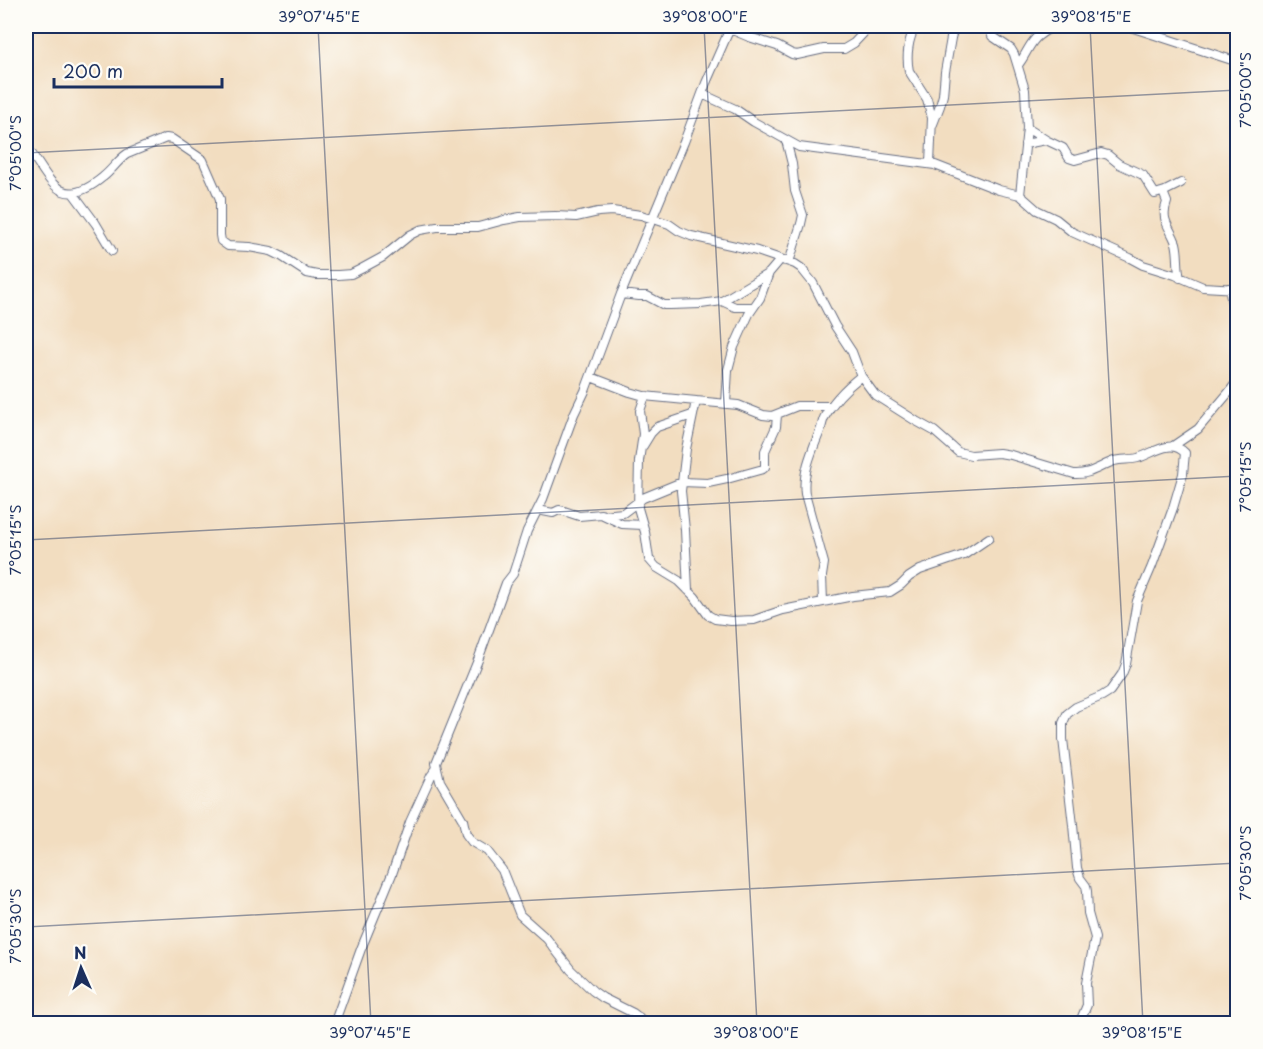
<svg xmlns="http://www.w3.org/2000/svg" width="1263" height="1049" font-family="'Playpen Sans',sans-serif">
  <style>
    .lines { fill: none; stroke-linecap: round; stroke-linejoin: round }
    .minor-casing { stroke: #666c80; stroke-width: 10 }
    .minor { stroke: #fff; stroke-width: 8 }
    .ticks { fill: none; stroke: #1b2f5e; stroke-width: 1.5; stroke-opacity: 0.45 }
    .neatline { fill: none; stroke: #1b2f5e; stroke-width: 2 }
    .ticks-label { font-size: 15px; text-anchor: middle; fill: #1b2f5e }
  </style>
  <rect width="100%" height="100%" fill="#fdfcf7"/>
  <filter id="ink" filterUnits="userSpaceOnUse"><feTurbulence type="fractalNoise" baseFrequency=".0167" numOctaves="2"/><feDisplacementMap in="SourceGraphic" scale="12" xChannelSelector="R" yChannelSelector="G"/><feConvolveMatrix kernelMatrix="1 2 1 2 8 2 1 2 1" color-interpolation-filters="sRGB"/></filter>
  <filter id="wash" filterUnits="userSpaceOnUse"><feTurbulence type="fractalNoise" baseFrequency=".008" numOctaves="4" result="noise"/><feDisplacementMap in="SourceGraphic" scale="24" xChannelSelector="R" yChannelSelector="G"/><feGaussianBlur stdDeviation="1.35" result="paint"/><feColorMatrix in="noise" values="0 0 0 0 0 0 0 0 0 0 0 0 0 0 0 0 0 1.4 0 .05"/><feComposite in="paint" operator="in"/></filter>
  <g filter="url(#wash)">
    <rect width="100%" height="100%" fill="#f2ddc0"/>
  </g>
  <g filter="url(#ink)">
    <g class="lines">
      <defs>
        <path id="minor" d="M916 26C908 38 906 57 909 71L927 99 932 118 930 164
          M989 26 992 36 1011 49 1014 54 1025 90 1027 128 1020 195
          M1127 26 1238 62
          M730 29 749 37 777 46 792 54 797 55 824 49H844L854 43 870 26
          M1018 65C1025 57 1028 46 1036 38 1040 34 1047 30 1053 26
          M702 94 735 109 754 122 799 147 935 165 999 190 1020 195 1037 210 1056 219 1072 232 1130 258 1143 265 1175 275 1203 287 1238 289
          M933 124 940 106 943 95 945 72 951 38 953 31 958 26
          M1027 128 1046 140 1063 148 1069 158 1075 160 1101 153 1108 155 1119 164 1143 175 1155 194 1165 191 1181 183
          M1025 144 1046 140
          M26 146C51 178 58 214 103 177 112 170 118 160 127 154L166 138 172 139 203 160 220 199V235L221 241 228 246 249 247 271 251 281 256 307 273 317 275H338L351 274 361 269 383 257 410 235 420 230 437 227H478L504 220 520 217 555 216 576 217 598 212 612 211 641 215 669 224 679 231 691 236 757 251 795 264 801 268 813 283 835 326 852 352 861 376 875 395 916 421 934 431 958 452 971 455 999 453 1011 455 1074 474C1090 475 1100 466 1114 461 1122 459 1130 460 1138 458 1154 453 1171 438 1185 453L1183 474 1173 508 1152 566 1137 601 1126 664 1122 674 1110 691 1102 696 1076 707 1067 714 1063 723V739L1073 825 1077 868 1080 878 1086 886 1087 891 1088 913 1095 938 1086 983 1087 1005 1079 1024
          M1163 192 1167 202C1160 221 1170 226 1176 243 1179 254 1177 267 1180 278
          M73 193 96 224 112 251
          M785 261 790 259 791 256 801 224 803 215 795 191 792 164 786 140
          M1229 288 1238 333
          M621 294 639 296H647L664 305H670L701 304 722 301 769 273
          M722 301 735 307H753
          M591 377 630 392 644 396 738 405 763 415 772 416 797 406H832
          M647 396 644 399 640 411 643 434 639 461 638 508 645 532 649 559 656 567 679 581 695 597 708 615 715 619 731 621 754 620 783 610 853 596 890 592 901 585 909 577 920 570 964 555 989 538
          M726 404 728 370 734 347 749 314 760 298 769 273 780 260
          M643 446 651 433 657 427 692 415
          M1173 446 1198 429 1230 391 1238 380
          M538 510 553 513 559 510 564 511 579 516 601 514 622 524 643 525
          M603 515 623 513 643 498 682 482 708 483 727 479 763 469 765 467V451L776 427 777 415
          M688 590 685 530 681 491 686 449 696 401
          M823 602 822 576 824 563 805 494C802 473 812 451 820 431 822 427 822 422 824 418 832 402 847 387 861 376
          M437 768 440 781 463 820 466 834 472 842 487 851 502 870 520 915 547 939 571 970 593 991 603 998 633 1013 647 1024
          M334 1024 361 949 392 874 410 822 431 776 437 768 436 763 478 660 506 583 513 574 527 531 543 499 574 414 585 391 621 294 684 142 706 83 731 26
          M627 1024 639 1017"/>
      </defs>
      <!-- minor casing -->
      <use href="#minor" class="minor-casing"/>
      <!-- minor -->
      <use href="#minor" class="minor"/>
    </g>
  </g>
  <!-- ticks -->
  <path class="ticks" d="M318 26 371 1024M704 26 757 1024M1090 26 1143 1024M26 153 1238 90M26 540 1238 476M26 927 1238 863"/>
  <!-- margin -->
  <rect width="1263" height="1049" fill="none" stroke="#fdfcf7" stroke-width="66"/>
  <!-- north arrow -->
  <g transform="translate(81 968) rotate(357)" stroke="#fdfcf7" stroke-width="4.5" paint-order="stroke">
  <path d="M0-4.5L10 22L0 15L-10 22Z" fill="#1b2f5e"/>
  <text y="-9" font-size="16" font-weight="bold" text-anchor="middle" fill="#1b2f5e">N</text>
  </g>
  <!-- scale -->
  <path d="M54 78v9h168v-9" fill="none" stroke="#1b2f5e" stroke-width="3"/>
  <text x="63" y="78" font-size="18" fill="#1b2f5e" stroke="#fdfcf7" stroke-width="4.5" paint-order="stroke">200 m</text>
  <rect x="33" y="33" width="1197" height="983" class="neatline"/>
  <g class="ticks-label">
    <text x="319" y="22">39°07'45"E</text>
    <text x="705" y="22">39°08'00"E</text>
    <text x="1091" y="22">39°08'15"E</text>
    <text transform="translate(1246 90) rotate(-90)" y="5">7°05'00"S</text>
    <text transform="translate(16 153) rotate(-90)" y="5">7°05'00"S</text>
    <text transform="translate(1246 477) rotate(-90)" y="5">7°05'15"S</text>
    <text transform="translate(16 540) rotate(-90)" y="5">7°05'15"S</text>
    <text transform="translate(1246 863) rotate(-90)" y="5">7°05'30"S</text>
    <text transform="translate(16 926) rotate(-90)" y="5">7°05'30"S</text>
    <text x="370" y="1038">39°07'45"E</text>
    <text x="756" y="1038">39°08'00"E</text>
    <text x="1142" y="1038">39°08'15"E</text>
  </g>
</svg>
